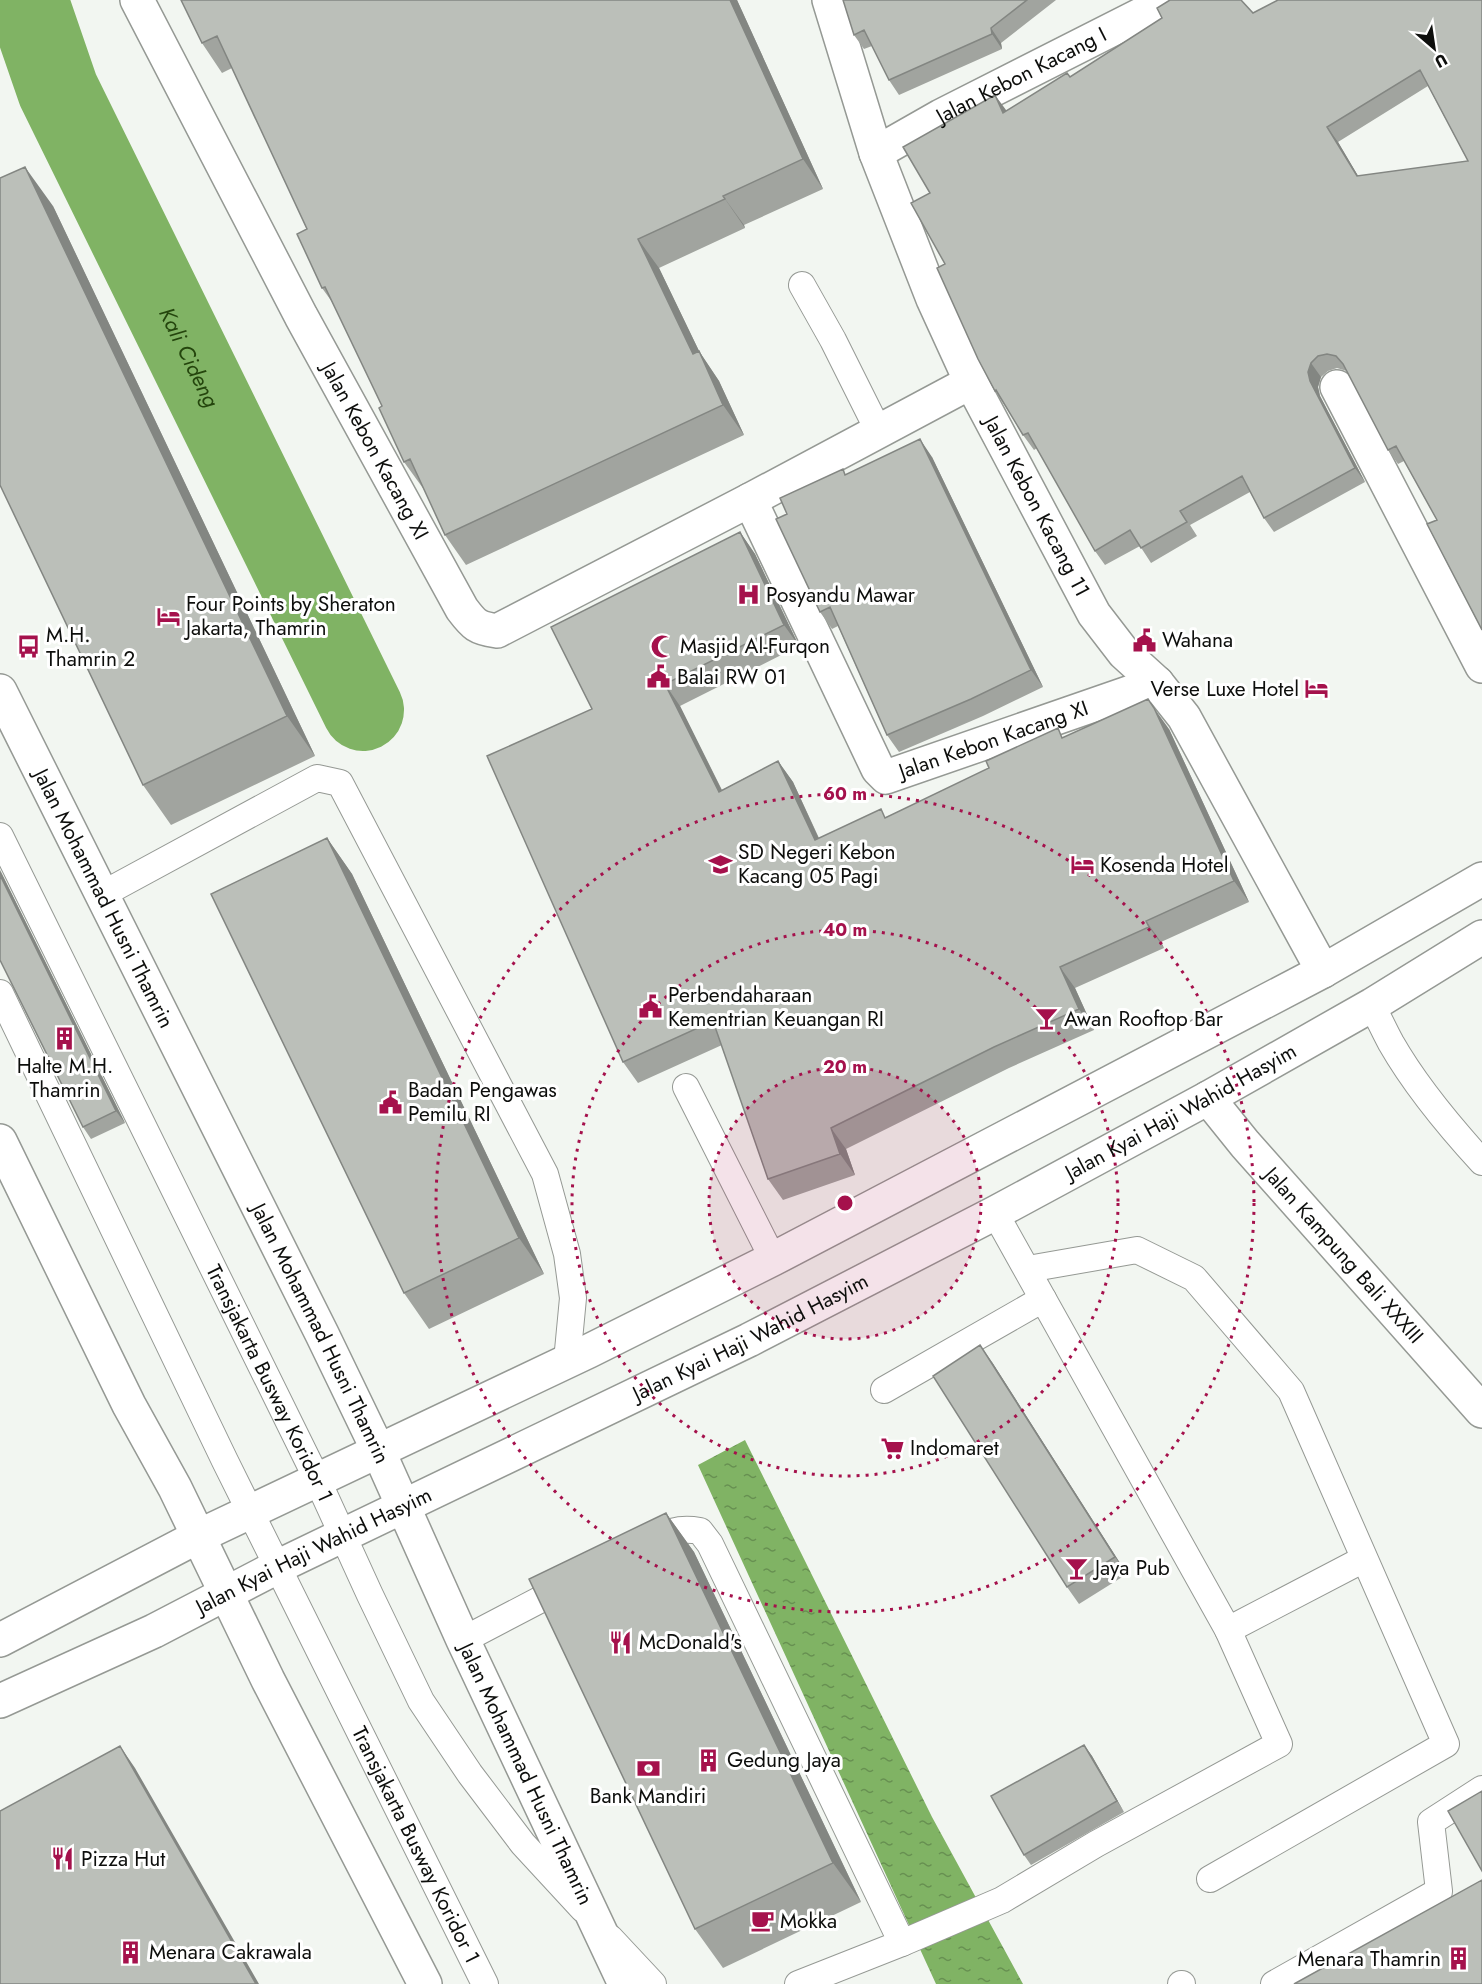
<svg xmlns="http://www.w3.org/2000/svg" width="1482" height="1984" font-family="Jost,sans-serif">
  <style>
    .water { fill: url(#water-ripples) }
    .lines { fill: none; stroke-linecap: round; stroke-linejoin: round }
    .river { stroke: #80b364; stroke-width: 82 }
    .lane-casing { stroke: #959994; stroke-width: 28 }
    .street-casing { stroke: #959994; stroke-width: 36 }
    .secondary-casing { stroke: #959994; stroke-width: 36 }
    .primary-casing { stroke: #959994; stroke-width: 36 }
    .lane { stroke: #fff; stroke-width: 26 }
    .street { stroke: #fff; stroke-width: 33 }
    .secondary { stroke: #fff; stroke-width: 33 }
    .primary { stroke: #fff; stroke-width: 33 }
    .wall { fill: #a1a49f; fill-rule: evenodd }
    .shaded-wall { fill: #838682 }
    .building { fill: #bbbfb9; stroke: #838682; stroke-width: 1.5; fill-rule: evenodd }
    .ring { fill: none; stroke: #a5114c; stroke-width: 3; stroke-dasharray: 3 6 }
    .labels { text-anchor: middle; dominant-baseline: central; stroke-width: 6; stroke-linejoin: round; paint-order: stroke }
    .street-label { font-size: 21px; fill: #0d0e0c; stroke: #fff }
    .poi-label { font-size: 21px; fill: #0d0e0c; stroke: #fff; text-anchor: start }
    .water-label { font-size: 22px; font-style: italic; fill: #24450d; stroke: #fff }
    .centre { fill: #a5114c; stroke: #fff; stroke-width: 3 }
    .ring-label { font-size: 18px; text-anchor: middle; font-weight: bold; fill: #a5114c; stroke: #fff; stroke-width: 6; stroke-linejoin: round; paint-order: stroke }
  </style>
  <defs>
    <pattern id="water-ripples" width="26" height="14" patternUnits="userSpaceOnUse" patternTransform="scale(1.5)"><rect width="26" height="14" fill="#80b364"/><path d="M2 4q2-2 4 0t4 0M15 11q2-2 4 0t4 0" fill="none" stroke="#679051"/></pattern>
  </defs>
  <rect width="100%" height="100%" fill="#f2f6f1"/>
  <!-- water -->
  <path class="water" d="M745 1440 932 1817 1023 1984H936L698 1465Z"/>
  <g class="lines">
    <!-- river -->
    <path class="river" id="s1" d="M27 0 58 90 363 710"/>
    <defs>
      <g id="lane">
        <path d="M802 285 833 340 878 430"/>
        <path id="s2" d="M0 836 317 1479 370 1595 421 1701 470 1774 523 1844 583 1909"/>
        <path d="M101 895 317 778 340 783 545 1174 567 1254 573 1298 567 1361"/>
        <path id="s3" d="M0 993 225 1461 485 1984"/>
        <path d="M1372 1005C1378 1017 1384 1030 1391 1043 1415 1085 1449 1126 1482 1162"/>
        <path d="M686 1087 773 1259"/>
        <path d="M1028 1269 1137 1250 1194 1278 1291 1391 1446 1744 1210 1879"/>
        <path d="M884 1390 1043 1299"/>
        <path d="M647 1544C667 1533 676 1527 700 1531L710 1544 902 1943 798 1984"/>
        <path d="M1228 1630 1364 1559"/>
        <path d="M463 1640 570 1584"/>
        <path d="M610 1938 653 1984"/>
        <path d="M902 1943 1002 1900 1096 1844 1279 1744 1228 1630 995 1213"/>
        <path d="M1181 1984H1182"/>
        <path d="M1274 1984 1439 1891 1431 1822 1482 1789"/>
      </g>
      <g id="street">
        <path id="s4" d="M137 0 301 316 462 609C474 625 477 628 497 631L750 500 971 382"/>
        <path id="s5" d="M876 153 941 116 1170 0"/>
        <path d="M1337 387 1482 666"/>
        <path id="s6" d="M750 500 878 769 886 777 1157 683"/>
        <path id="s7" d="M1208 1098 1245 1144 1482 1411"/>
      </g>
      <g id="secondary">
        <path id="s8" d="M829 0 876 153 933 299 971 382 1094 614 1124 653 1157 683 1184 717 1323 971"/>
        <path d="M0 1640 199 1536 589 1351 773 1259 1323 971 1482 879"/>
        <path id="s9" d="M0 1701 154 1631 277 1567 749 1340 995 1213 1208 1098 1372 1005 1482 937"/>
      </g>
      <g id="primary">
        <path id="s10" d="M0 691 322 1334 378 1450 463 1640 625 1984"/>
        <path d="M0 1141 129 1405 175 1488 268 1680 425 1984"/>
      </g>
    </defs>
    <!-- lane casing -->
    <use href="#lane" class="lane-casing"/>
    <!-- street casing -->
    <use href="#street" class="street-casing"/>
    <!-- secondary casing -->
    <use href="#secondary" class="secondary-casing"/>
    <!-- primary casing -->
    <use href="#primary" class="primary-casing"/>
    <!-- lane -->
    <use href="#lane" class="lane"/>
    <!-- street -->
    <use href="#street" class="street"/>
    <!-- secondary -->
    <use href="#secondary" class="secondary"/>
    <!-- primary -->
    <use href="#primary" class="primary"/>
  </g>
  <!-- wall -->
  <path class="wall" d="M181 0H737L823 189 744 225 745 228 659 268 699 351 719 381 744 435 466 565 445 535 425 491 404 462 382 406 335 306 322 288 307 229 232 68 222 73 202 43Z
    M843 0H1056L1001 43 1002 49 899 95 889 80 872 46 864 49 854 35Z
    M1482 0 1437 520 1404 461 1398 464 1388 450 1348 372 1347 371 1337 368 1328 371 1321 377 1318 387 1320 396 1365 482 1274 532 1264 518 1250 492 1190 525 1197 536 1151 563 1140 546 1105 565 1095 551 1037 448 1034 450 1023 435 1005 406 995 391 945 264 930 193 1006 110V111L1070 77 1162 18 1168 2 1253 13ZM1428 86 1468 161 1358 176 1338 142Z
    M53 206 315 756 171 825 143 785Z
    M932 457 1043 687 983 716 899 752 887 735 838 626 832 629 820 612 787 514 846 475Z
    M740 532 755 554 799 646 680 706 722 790 778 761 793 782 819 838 886 817 1064 737 1169 729 1249 902 1161 942 1164 948 1075 988 1094 1030 1009 1068 846 1149 855 1175 783 1200 768 1179 722 1045 638 1083 623 1062 592 709Z
    M327 838 352 874 544 1274 429 1329 404 1293Z
    M0 870 125 1123 91 1139 83 1127Z
    M992 1362 1127 1574 1079 1604 1067 1587Z
    M666 1513 694 1552 861 1902 723 1968 695 1929Z
    M1084 1745 1092 1756 1124 1812 1031 1865 1024 1855Z"/>
  <!-- shaded-wall -->
  <path class="shaded-wall" d="M730 0H737L823 189 803 159Z
    M991 28 1001 43 1002 49 992 34Z
    M995 95 1006 110 1013 128 1003 113Z
    M1327 127 1338 142 1367 191 1357 176Z
    M25 167 53 206 315 756 287 716Z
    M723 196 744 225 745 228 725 199Z
    M638 239 659 268 700 353 699 351 719 381 744 435 723 405 693 354Z
    M1311 363 1321 377 1318 387 1320 396 1365 482 1355 468 1310 381 1308 372Z
    M920 439 932 457 1043 687 1031 670Z
    M740 532 755 554 799 646 784 625Z
    M665 684 680 706 733 813 719 792Z
    M1154 708 1169 729 1249 902 1234 881Z
    M778 761 793 782 829 861 815 840Z
    M327 838 352 874 544 1274 519 1238Z
    M0 870 125 1123 116 1111 0 875Z
    M1146 921 1161 942 1164 948 1149 927Z
    M1060 967 1075 988 1094 1030 1079 1009Z
    M831 1128 846 1149 855 1175 840 1154Z
    M980 1345 992 1362 1127 1574 1115 1557Z
    M666 1513 694 1552 861 1902 833 1863Z
    M1084 1745 1092 1756 1124 1812 1117 1801Z
    M120 1746 135 1768 259 1984H256Z"/>
  <!-- building -->
  <path class="building" d="M181 0H730L803 159 723 196 725 199 638 239 693 354 699 351 723 405 445 535 410 459 404 462 379 408 382 406 325 287 322 288 297 234 307 229 217 36 202 43Z
    M843 0H1027L991 28 992 34 889 80 864 30 854 35Z
    M1170 0H1241L1253 13 1278 0H1482V630L1427 524 1437 520 1396 446 1388 450 1343 364 1336 356 1327 354 1318 356 1311 363 1308 372 1310 381 1355 468 1264 518 1242 476 1180 511 1187 522 1141 548 1130 530 1095 551 1028 433 1023 435 996 390 995 391 978 359 937 268 945 264 911 203 930 193 903 147 995 95 1003 113 1067 73 1070 77 1162 18 1157 8ZM1420 70 1468 161 1357 176 1327 127Z
    M25 167 287 716 143 785 0 485V178Z
    M920 439 1031 670 971 699 887 735 830 607 820 612 776 519 787 514 780 498 843 469 845 475Z
    M740 532 784 625 665 684 719 792 778 761 815 840 881 809 885 818 989 768 986 761 1058 728 1062 738 1148 699 1154 708 1234 881 1146 921 1149 927 1060 967 1079 1009 994 1047 831 1128 840 1154 768 1179 713 1021 623 1062 487 756 592 709 551 627Z
    M327 838 519 1238 404 1293 211 894Z
    M0 875 116 1111 83 1127 0 960Z
    M980 1345 1115 1557 1067 1587 933 1376Z
    M666 1513 833 1863 695 1929 529 1579Z
    M1084 1745 1117 1801 1024 1855 991 1796Z
    M120 1746 256 1984H0V1811Z
    M1482 1791V1871L1448 1811Z
    M1482 1880V1984H1294Z"/>
  <!-- distance rings -->
  <circle cx="845" cy="1203" r="136" fill="#a5114c" fill-opacity=".12"/>
  <g class="ring">
    <circle cx="845" cy="1203" r="136"/>
    <circle cx="845" cy="1203" r="273"/>
    <circle cx="845" cy="1203" r="409"/>
  </g>
  <!-- icons -->
  <defs>
    <symbol id="hospital-bare" viewBox="-9 -9 18 18"><path d="M-5-5h3v3.5h4V-5h3V5h-3V1.5h-4V5h-3Z" fill="#a5114c" stroke="#fff" stroke-width="2.5" paint-order="stroke"/></symbol>
    <symbol id="hotel-bare" viewBox="-9 -9 18 18"><path d="M-6-4.5h1.5V1H6V5H4.5V3h-9V5H-6ZM-4 0a1.8 1.8 0 1 1 3.6 0ZM.5 0V-2.5h3Q6-2.5 6 0Z" fill="#a5114c" stroke="#fff" stroke-width="2.5" paint-order="stroke"/></symbol>
    <symbol id="civic-bare" viewBox="-9 -9 18 18"><path d="M-.6-6.5H3V-4.5H.6V-3L4-1V1h2V6H-6V1h2V-1L-.6-3ZM-1.2 2.5V6h2.4V2.5Z" fill="#a5114c" stroke="#fff" stroke-width="2.5" paint-order="stroke"/></symbol>
    <symbol id="mosque-bare" viewBox="-9 -9 18 18"><path d="M3.5-4.9A6 6 0 1 0 3.5 4.9A5 5 0 1 1 3.5-4.9Z" fill="#a5114c" stroke="#fff" stroke-width="2.5" paint-order="stroke"/></symbol>
    <symbol id="bus-bare" viewBox="-9 -9 18 18"><path d="M-5-6H5V4H4V6H2V4H-2V6H-4V4H-5ZM-3.5-4V0h7V-4ZM-3.5 1.2v1.5H-2V1.2ZM2 1.2v1.5H3.5V1.2Z" fill="#a5114c" stroke="#fff" stroke-width="2.5" paint-order="stroke"/></symbol>
    <symbol id="school-bare" viewBox="-9 -9 18 18"><path d="M0-5L7-2L0 1L-7-2ZM-4 1L0 2.5L4 1V4Q0 6-4 4Z" fill="#a5114c" stroke="#fff" stroke-width="2.5" paint-order="stroke"/></symbol>
    <symbol id="bar-bare" viewBox="-9 -9 18 18"><path d="M-6-5H6L.8 .8V4.5H3.5V6h-7V4.5H-.8V.8Z" fill="#a5114c" stroke="#fff" stroke-width="2.5" paint-order="stroke"/></symbol>
    <symbol id="building-bare" viewBox="-9 -9 18 18"><path d="M-4-6H4V6H1V3H-1V6H-4ZM-2.5-4.3h1.7v1.8h-1.7ZM.8-4.3h1.7v1.8H.8ZM-2.5-1h1.7V.8h-1.7ZM.8-1h1.7V.8H.8Z" fill="#a5114c" stroke="#fff" stroke-width="2.5" paint-order="stroke"/></symbol>
    <symbol id="supermarket-bare" viewBox="-9 -9 18 18"><path d="M-6-5.5h2.5l.6 2H6L4.5 2H-2.5L-4.4-4H-6ZM-1.5 3.2a1.3 1.3 0 1 0 .1 0ZM3 3.2a1.3 1.3 0 1 0 .1 0Z" fill="#a5114c" stroke="#fff" stroke-width="2.5" paint-order="stroke"/></symbol>
    <symbol id="restaurant-bare" viewBox="-9 -9 18 18"><path d="M-5-6h1v4h1v-4h1v4h1v-4h1v5L-1.5 .5V6h-2V.5L-5-1ZM5-6V6H3V1.5H1.5Q1.5-4 5-6Z" fill="#a5114c" stroke="#fff" stroke-width="2.5" paint-order="stroke"/></symbol>
    <symbol id="bank-bare" viewBox="-9 -9 18 18"><path d="M-6-4H6V4H-6ZM0-2.3a2.3 2.3 0 1 0 0 4.6a2.3 2.3 0 1 0 0-4.6Z" fill="#a5114c" stroke="#fff" stroke-width="2.5" paint-order="stroke"/></symbol>
    <symbol id="cafe-bare" viewBox="-9 -9 18 18"><path d="M-5.5-4.5H6V0H3Q3 3.5 0 3.5H-2.5Q-5.5 3.5-5.5 0ZM3-3.2v2h1.7v-2ZM-6 4.5H4V6H-6Z" fill="#a5114c" stroke="#fff" stroke-width="2.5" paint-order="stroke"/></symbol>
  </defs>
  <g fill-rule="evenodd">
    <use href="#hospital-bare" x="732" y="578" width="33" height="33"/>
    <use href="#hotel-bare" x="152" y="600" width="33" height="33"/>
    <use href="#civic-bare" x="1128" y="624" width="33" height="33"/>
    <use href="#mosque-bare" x="646" y="630" width="33" height="33"/>
    <use href="#bus-bare" x="12" y="630" width="33" height="33"/>
    <use href="#civic-bare" x="642" y="660" width="33" height="33"/>
    <use href="#hotel-bare" x="1300" y="672" width="33" height="33"/>
    <use href="#school-bare" x="704" y="848" width="33" height="33"/>
    <use href="#hotel-bare" x="1066" y="848" width="33" height="33"/>
    <use href="#civic-bare" x="634" y="990" width="33" height="33"/>
    <use href="#bar-bare" x="1030" y="1002" width="33" height="33"/>
    <use href="#building-bare" x="48" y="1022" width="33" height="33"/>
    <use href="#civic-bare" x="374" y="1086" width="33" height="33"/>
    <use href="#supermarket-bare" x="876" y="1432" width="33" height="33"/>
    <use href="#bar-bare" x="1060" y="1552" width="33" height="33"/>
    <use href="#restaurant-bare" x="604" y="1626" width="33" height="33"/>
    <use href="#building-bare" x="692" y="1744" width="33" height="33"/>
    <use href="#bank-bare" x="632" y="1752" width="33" height="33"/>
    <use href="#restaurant-bare" x="46" y="1842" width="33" height="33"/>
    <use href="#cafe-bare" x="746" y="1904" width="33" height="33"/>
    <use href="#building-bare" x="114" y="1936" width="33" height="33"/>
    <use href="#building-bare" x="1442" y="1942" width="33" height="33"/>
  </g>
  <g class="labels">
    <!-- street labels -->
    <g class="street-label">
      <text stroke="none"><textPath href="#s5" startOffset="165">Jalan Kebon Kacang I</textPath></text>
      <text stroke="none"><textPath href="#s4" startOffset="510">Jalan Kebon Kacang XI</textPath></text>
      <text stroke="none"><textPath href="#s8" startOffset="549">Jalan Kebon Kacang 11</textPath></text>
      <text stroke="none"><textPath href="#s6" startOffset="423">Jalan Kebon Kacang XI</textPath></text>
      <text stroke="none"><textPath href="#s10" startOffset="232">Jalan Mohammad Husni Thamrin</textPath></text>
      <text stroke="none"><textPath href="#s9" startOffset="1320">Jalan Kyai Haji Wahid Hasyim</textPath></text>
      <text stroke="none"><textPath href="#s7" startOffset="208">Jalan Kampung Bali XXXIII</textPath></text>
      <text stroke="none"><textPath href="#s10" startOffset="718">Jalan Mohammad Husni Thamrin</textPath></text>
      <text stroke="none"><textPath href="#s9" startOffset="834">Jalan Kyai Haji Wahid Hasyim</textPath></text>
      <text stroke="none"><textPath href="#s2" startOffset="610">Transjakarta Busway Koridor 1</textPath></text>
      <text stroke="none"><textPath href="#s9" startOffset="348">Jalan Kyai Haji Wahid Hasyim</textPath></text>
      <text stroke="none"><textPath href="#s10" startOffset="1204">Jalan Mohammad Husni Thamrin</textPath></text>
      <text stroke="none"><textPath href="#s3" startOffset="948">Transjakarta Busway Koridor 1</textPath></text>
    </g>
    <!-- poi labels -->
    <g class="poi-label">
      <text x="766" y="595">Posyandu Mawar</text>
      <text x="186" y="604">Four Points by Sheraton<tspan x="186" dy="24">Jakarta, Thamrin</tspan></text>
      <text x="46" y="635">M.H.<tspan x="46" dy="24">Thamrin 2</tspan></text>
      <text x="1162" y="640">Wahana</text>
      <text x="680" y="646">Masjid Al-Furqon</text>
      <text x="677" y="677">Balai RW 01</text>
      <text x="1299" y="689" text-anchor="end">Verse Luxe Hotel</text>
      <text x="738" y="852">SD Negeri Kebon<tspan x="738" dy="24">Kacang 05 Pagi</tspan></text>
      <text x="1100" y="865">Kosenda Hotel</text>
      <text x="668" y="995">Perbendaharaan<tspan x="668" dy="24">Kementrian Keuangan RI</tspan></text>
      <text x="1064" y="1019">Awan Rooftop Bar</text>
      <text x="65" y="1066" text-anchor="middle">Halte M.H.<tspan x="65" dy="24">Thamrin</tspan></text>
      <text x="408" y="1090">Badan Pengawas<tspan x="408" dy="24">Pemilu RI</tspan></text>
      <text x="910" y="1448">Indomaret</text>
      <text x="1095" y="1568">Jaya Pub</text>
      <text x="639" y="1642">McDonald's</text>
      <text x="727" y="1760">Gedung Jaya</text>
      <text x="648" y="1796" text-anchor="middle">Bank Mandiri</text>
      <text x="81" y="1859">Pizza Hut</text>
      <text x="780" y="1921">Mokka</text>
      <text x="149" y="1952">Menara Cakrawala</text>
      <text x="1441" y="1959" text-anchor="end">Menara Thamrin</text>
    </g>
    <!-- water labels -->
    <g class="water-label">
      <text stroke="none"><textPath href="#s1" startOffset="393">Kali Cideng</textPath></text>
    </g>
  </g>
  <circle cx="845" cy="1203" r="9" class="centre"/>
  <g class="ring-label">
    <text x="845" y="800">60 m</text>
    <text x="845" y="936">40 m</text>
    <text x="845" y="1073">20 m</text>
  </g>
  <!-- north arrow -->
  <g transform="translate(1434 48) rotate(151)" stroke="#ffffff" stroke-width="4.5" paint-order="stroke">
  <path d="M0-4.5L10 22L0 15L-10 22Z" fill="#0d0e0c"/>
  <text y="-9" font-size="16" font-weight="bold" text-anchor="middle" fill="#0d0e0c">U</text>
  </g>
</svg>
